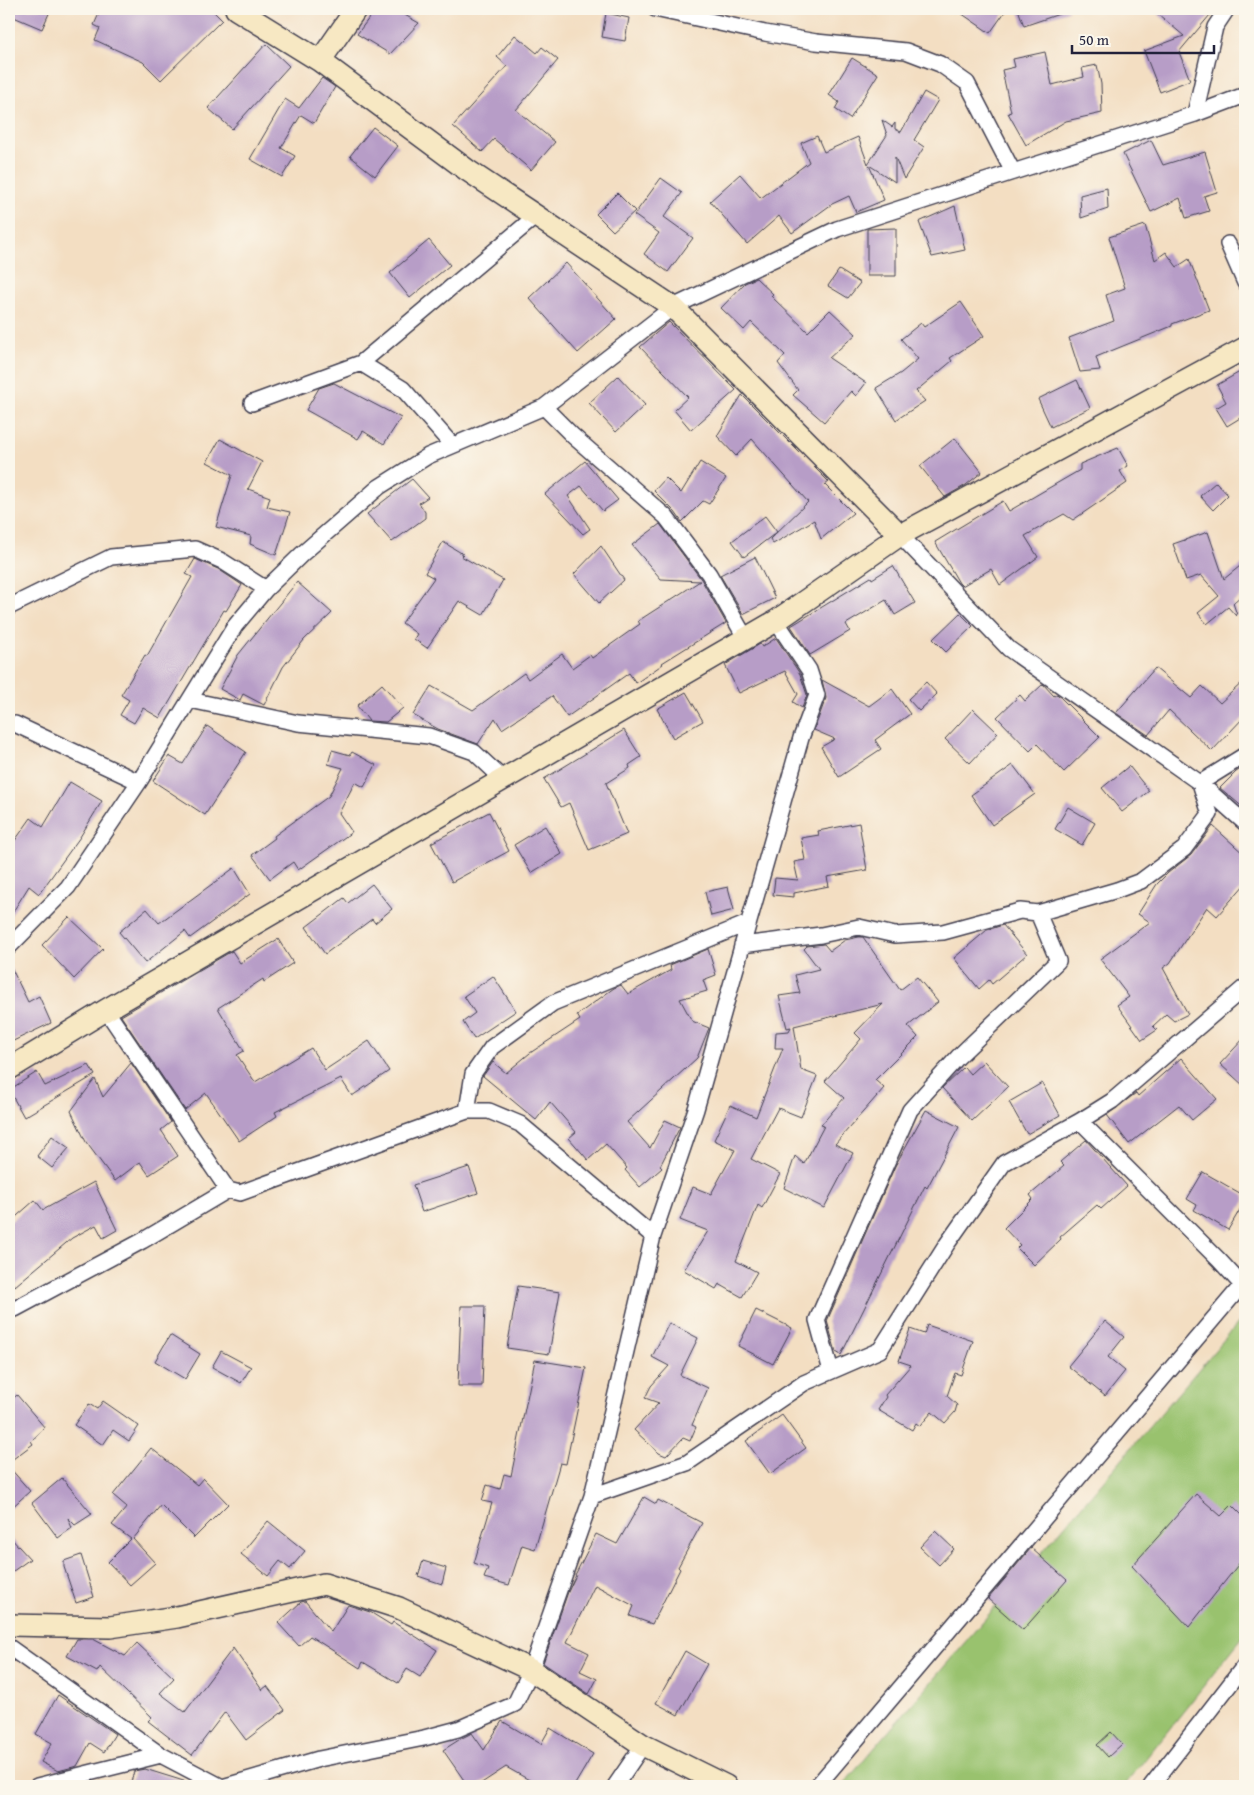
<svg xmlns="http://www.w3.org/2000/svg" width="1254" height="1795" font-family="'Gentium Book Plus',serif">
  <style>
    .green { fill: #99c26e; stroke: #5e7254 }
    .building { fill: #b79dc7 }
    .lines { fill: none; stroke-linecap: round; stroke-linejoin: round }
    .street-casing { stroke: #413e4f; stroke-width: 18 }
    .secondary-casing { stroke: #413e4f; stroke-width: 24 }
    .street { stroke: #fff; stroke-width: 15 }
    .secondary { stroke: #f7e8c3; stroke-width: 21 }
  </style>
  <rect width="100%" height="100%" fill="#fbf7ec"/>
  <filter id="ink" filterUnits="userSpaceOnUse"><feTurbulence type="fractalNoise" baseFrequency=".02" numOctaves="2"/><feDisplacementMap in="SourceGraphic" scale="10" xChannelSelector="R" yChannelSelector="G"/><feConvolveMatrix kernelMatrix="1 2 1 2 8 2 1 2 1" color-interpolation-filters="sRGB"/></filter>
  <filter id="wash" filterUnits="userSpaceOnUse"><feTurbulence type="fractalNoise" baseFrequency=".0096" numOctaves="4" result="noise"/><feDisplacementMap in="SourceGraphic" scale="20" xChannelSelector="R" yChannelSelector="G"/><feGaussianBlur stdDeviation="1.12" result="paint"/><feColorMatrix in="noise" values="0 0 0 0 0 0 0 0 0 0 0 0 0 0 0 0 0 1.4 0 .05"/><feComposite in="paint" operator="in"/></filter>
  <g filter="url(#wash)">
    <rect width="100%" height="100%" fill="#f3dec2"/>
    <!-- green -->
    <path class="green" d="M1245 1315V1634L1124 1786H842Z"/>
    <g id="blocks">
      <!-- building -->
      <path class="building" d="M9 9H51L42 29 9 15Z
        M101 9H211L222 20 161 80 143 62 95 40 100 28 94 25Z
        M376 9H394L419 23 390 54 357 34Z
        M955 9H1007L990 33Z
        M1018 9H1068V11L1024 26Z
        M1152 9H1215L1179 52 1190 80 1160 92 1144 51 1184 36Z
        M606 13 629 18 625 41 602 37Z
        M515 35 537 53 542 47 558 60 516 110 555 142 531 170 494 139 482 152 453 126 507 66 497 57Z
        M266 44 289 66 232 129 208 108Z
        M1045 52 1052 85 1084 77 1082 68 1097 65 1101 84 1102 113 1066 121 1026 145 1008 113 1011 112 1002 70 1015 67 1013 59Z
        M852 58 878 74 850 119 835 109 839 102 829 95Z
        M322 78 335 87 314 123 301 115 281 148 295 156 282 177 250 159 285 99 299 108Z
        M924 92 938 100 914 140 924 147 904 179 895 157V182L869 165 884 200 856 212 849 196 832 204 792 233 779 216 747 244 710 201 740 174 761 198 809 162 801 143 817 136 824 152 858 137 868 164 887 135 882 120 892 127 895 123V129L901 132Z
        M373 127 398 146 375 176 350 156Z
        M1151 140 1163 165 1205 152 1217 192 1204 196 1209 211 1186 218 1180 198 1151 212 1123 154Z
        M661 178 682 193 664 217 693 238 668 272 644 254 659 233 634 215Z
        M1107 188 1108 209 1081 218 1080 195Z
        M617 193 635 211 613 231 596 214Z
        M955 206 965 250 932 257 919 222Z
        M1145 225 1155 260 1166 252 1177 267 1189 259 1209 310 1172 324V326L1096 357 1100 370 1080 372 1069 338 1114 321 1106 295 1125 288 1109 237Z
        M896 228V276H867V229Z
        M429 240 450 265 410 298 390 273Z
        M566 263 616 319 578 353 529 298Z
        M839 270 860 283 848 298 828 286Z
        M756 278 773 294 771 296 808 332 830 310 856 334 829 358 866 383 856 396 851 391 824 422 793 395 798 390 778 363 785 355 751 322 744 330 721 308 745 283Z
        M961 302 984 336 950 358 952 361 916 391 925 401 896 420 876 388 901 373 918 359 901 339 921 323 924 327Z
        M669 322 736 390 691 430 674 410 688 397 640 347Z
        M1245 369V415L1227 426 1216 408 1226 402 1217 385Z
        M618 376 645 405 616 432 589 403Z
        M1077 380 1090 408 1051 427 1038 399Z
        M334 383 401 418 384 444 363 431 358 439 306 410 319 388Z
        M742 395 829 482 825 485 853 513 821 539 814 520 773 544 770 539 808 502 752 439 736 456 717 436Z
        M955 438 982 472 966 485 945 497 920 466Z
        M220 439 262 462 248 489 270 497 267 507 290 512 276 555 250 544 251 536 216 527 232 475 207 462Z
        M1118 448 1128 466 1120 471 1127 483 1073 520 1064 514 1025 536 1038 557 1000 585 991 569 962 586 959 583 935 542 1003 501 1009 511 1080 470V464Z
        M585 461 618 500 603 511 581 486 568 496 590 529 583 534 545 494Z
        M700 462 726 478 709 504 703 501 682 522 675 512 654 491 666 478 681 493Z
        M412 479 428 497 419 503 425 512V518L392 542 367 514Z
        M1216 482 1228 495 1213 510 1200 496Z
        M765 516 777 532 744 557 732 541Z
        M660 524 701 579 726 623 662 663 663 664 636 683 629 673 567 717 552 696 502 729 495 718 478 744 438 729 413 715 431 686 473 710 524 673 528 679 562 654 572 668 590 655 592 658 640 624 638 621 700 581 661 579 632 545Z
        M1208 532 1224 579 1245 562V592L1233 603 1237 615 1236 616 1228 607 1207 624 1198 613 1219 596 1201 575 1186 580 1173 544Z
        M443 542 463 554 461 556 503 580 483 615 459 601 427 648 414 639 417 634 402 623 434 578 425 573Z
        M601 546 624 580 599 603 574 574Z
        M755 557 775 598 743 614 720 575Z
        M195 559 218 569 242 585 226 611 224 610 160 718 143 708 134 723 120 715 129 700 121 695 145 655 147 656 192 577 186 574Z
        M893 566 915 603 895 615 886 600 846 624 850 631 810 655 791 626 871 577 872 579Z
        M297 582 332 613 304 640 283 667 264 705 243 694 240 700 220 689 238 655Z
        M960 613 973 626 946 652 933 639Z
        M776 638 800 674 807 695 802 708 793 702 798 694 785 671 739 693 725 665 760 644 762 647Z
        M1155 668 1191 698 1202 686 1220 703 1245 680V716L1212 751 1169 710 1148 735 1116 713Z
        M822 680 869 706 892 689 910 714 875 740 881 749 839 777 821 747 835 739 814 730 826 698Z
        M926 682 937 694 919 711 908 699Z
        M382 684 403 708 386 722 369 721 357 706Z
        M1043 684 1054 696 1057 694 1100 737 1064 772 1037 744 1030 751 997 717 1020 695 1025 701Z
        M686 692 703 721 673 738 657 709Z
        M973 709 998 733 970 763 945 739Z
        M207 726 246 752 205 815 153 781 169 756 183 764Z
        M624 730 641 757 629 765 630 768 606 783 627 834 589 850 569 803 561 807 544 779Z
        M332 750 350 755 352 752 376 765 364 787 355 782 339 813 352 832 298 870 293 862 270 879 252 855 275 838 274 836 329 796 343 768 328 764Z
        M1013 765 1035 794 992 825 971 795Z
        M1129 766 1149 791 1122 812 1102 788Z
        M1245 766V809L1220 788 1236 772Z
        M70 782 102 801 80 837 39 894 29 886 9 918V849L31 818 43 827Z
        M1068 807 1095 823 1082 845 1055 829Z
        M489 812 509 851 452 882 431 843Z
        M859 823 867 870 827 877 829 886 794 893V897L773 895 775 878 798 880 794 862 805 860 801 838 819 835 818 831Z
        M545 826 562 854 531 873 514 845Z
        M1213 826 1245 855V884L1217 916 1207 907 1170 963 1163 968 1188 1014 1174 1021 1166 1014 1153 1026 1157 1030 1142 1040 1117 1005 1129 997 1100 959 1150 922 1138 914 1157 884 1168 873 1191 855Z
        M234 868 250 894 190 938 185 931 145 963 119 932 147 909 159 923Z
        M372 884 392 909 375 923 372 919 325 954 306 927 344 898 348 903Z
        M728 887 734 910 711 916 705 892Z
        M69 917 103 949 74 979 42 945Z
        M1003 925 1027 954 992 984 989 980 979 989 954 958 987 930Z
        M859 937H863L900 990 917 977 938 1002 908 1026 918 1037 875 1080 884 1088 835 1144 853 1153 824 1208 784 1188 795 1156 804 1164 824 1126 821 1125 844 1098 825 1081 861 1039 855 1033 883 1004 794 1026 801 1070 817 1076 801 1117 778 1108 751 1159 780 1174 762 1208 758 1205 736 1261 757 1272 742 1297 719 1284 716 1289 684 1270 708 1231 680 1220 693 1187 711 1194 735 1150 714 1140 730 1105 756 1117 783 1048H775L776 1032 789 1031 791 1027 787 1028 779 996 800 993 795 975 819 969 804 949 807 946 824 944 830 951 845 940Z
        M278 939 293 963 264 982 263 979 218 1008 244 1051 237 1055 255 1082 311 1048 325 1070 369 1041 389 1071 352 1096 341 1079 275 1112 277 1116 239 1141 206 1093 185 1110 121 1016 232 951 240 963Z
        M708 949 716 975 703 980 707 991 680 999 692 1021 709 1028 697 1058 627 1122 650 1148 665 1120 680 1127 660 1166 662 1168 640 1187 625 1170 627 1168 606 1144 588 1160 569 1138 576 1132 550 1102 536 1120 483 1076 493 1062 506 1073 530 1053 580 1020 577 1015 614 988 621 985 628 994 671 970 670 965Z
        M9 963 28 1002 39 996 51 1023 9 1043Z
        M493 976 516 1011 474 1039 463 1022 475 1013 464 996Z
        M1245 1037V1087L1220 1064Z
        M1181 1058 1217 1099 1192 1120 1179 1105 1129 1144 1107 1115 1136 1093 1138 1096Z
        M984 1061 1008 1087 972 1121 942 1088 964 1067 970 1074Z
        M131 1063 171 1122 161 1130 178 1156 149 1175 140 1162 115 1181 86 1142 71 1111 95 1079 103 1097Z
        M89 1065 95 1075 24 1117 9 1090 37 1072 45 1086Z
        M1042 1083 1060 1115 1027 1134 1009 1102Z
        M926 1110 959 1127 927 1188 925 1186 841 1355 836 1352 827 1321 895 1166Z
        M52 1136 69 1148 52 1168 37 1156Z
        M1086 1140 1127 1186 1101 1209 1097 1205 1060 1237 1061 1239 1034 1265 1017 1248 1020 1245 1004 1228 1033 1199 1030 1195 1064 1166 1060 1162Z
        M469 1167 478 1193 422 1212 413 1185Z
        M1203 1172 1245 1196V1201L1228 1230 1194 1210 1197 1205 1187 1199Z
        M94 1182 117 1230 103 1238 96 1225 72 1238 15 1286 9 1279V1223L35 1200 43 1210Z
        M518 1286 560 1292 549 1354 507 1348Z
        M461 1306H485L482 1386H458Z
        M756 1310 792 1328 773 1364 738 1346Z
        M1105 1321 1124 1337 1108 1357 1125 1371 1105 1396 1068 1366Z
        M669 1323 698 1338 680 1375 708 1388 692 1425 696 1427 690 1441 683 1438 666 1456 659 1453 634 1430 659 1403 645 1398 651 1386 669 1366 652 1357Z
        M927 1325 973 1341 961 1375 955 1373 947 1396 957 1405 955 1412 945 1423 932 1412 920 1426 916 1423 912 1430 878 1410 886 1397 885 1395 911 1365 899 1361 910 1329 924 1334Z
        M170 1335 200 1354 185 1379 155 1361Z
        M221 1351 251 1367 241 1383 212 1367Z
        M535 1360 586 1368 566 1464 560 1463 535 1549 522 1545 509 1585 484 1578 488 1568 474 1563 492 1503 482 1501 487 1485 500 1489 504 1474 511 1476Z
        M17 1395 45 1428 31 1441 33 1444 9 1462V1402Z
        M103 1401 139 1426 129 1441 113 1430 103 1445 74 1425 89 1404 97 1409Z
        M782 1415 806 1448 770 1474 746 1441Z
        M151 1448 197 1485 203 1478 228 1504 194 1538 161 1505 133 1539 155 1563 130 1585 108 1562 131 1539 112 1525 127 1507 113 1495Z
        M9 1467 30 1491 9 1510Z
        M62 1478 92 1514 75 1525 68 1518 72 1528 58 1538 32 1503Z
        M1196 1494 1221 1516 1232 1505 1245 1518V1556L1189 1627 1132 1566Z
        M644 1497 656 1504 658 1500 702 1523 678 1567 680 1569 652 1624 630 1616 634 1606 595 1585 567 1642 589 1653 580 1671 597 1679 589 1694 543 1663 568 1592 576 1575H575L596 1534 617 1544Z
        M268 1521 305 1551 290 1569 280 1561 268 1576 241 1554Z
        M935 1531 954 1549 939 1565 920 1547Z
        M9 1536 30 1559 9 1574Z
        M1031 1548 1067 1580 1023 1630 988 1599Z
        M81 1555 94 1597 76 1603 64 1567V1561Z
        M423 1561 446 1568 442 1584 418 1576Z
        M305 1601 331 1632 348 1605 370 1612 391 1625 393 1622 437 1650 420 1677 407 1669 398 1683 363 1662 360 1668 310 1636 299 1646 278 1623 301 1602Z
        M77 1639H93L125 1656 137 1643 174 1678 160 1693 185 1712 233 1648 262 1690 267 1686 285 1710 246 1740 225 1712 192 1755 148 1721 152 1717 100 1667 97 1672 67 1656Z
        M685 1651 707 1664 678 1715 656 1703Z
        M58 1695 115 1734 104 1752 90 1743 77 1766 58 1771 41 1762 52 1743 36 1734Z
        M502 1721 541 1744 550 1728 593 1754 574 1786H540L506 1767 477 1786H468L443 1750 462 1738 472 1733 484 1750Z
        M1111 1732 1122 1744 1108 1757 1097 1745Z
        M145 1769 190 1783V1786H130L134 1771Z"/>
    </g>
  </g>
  <g filter="url(#ink)">
    <use href="#blocks" fill-opacity="0" stroke="#413e4f" stroke-width="1"/>
    <g class="lines">
      <defs>
        <path id="street" d="M655 9 765 33 816 42 906 51 940 64 967 83 1013 172
          M1195 114 1215 27 1227 9
          M1228 244 1245 283
          M361 363 536 216
          M252 403 361 363 403 389 452 445
          M544 407 573 436 666 517 709 574 746 639
          M900 535 1009 649 1200 783 1245 823
          M9 607 111 557 195 549 222 561 266 589
          M190 700 298 723 429 736 474 752 504 780
          M9 724H15L139 782
          M1038 913 1117 890 1141 881 1184 849 1210 814 1200 783 1245 755
          M742 945 821 935 859 927 895 935 943 932 1020 911 1038 913 1058 961 958 1057 910 1110 817 1320 831 1371
          M9 947 68 887 139 782 235 626 266 589 302 554 379 487 428 456 544 407 673 307 837 229 1013 172 1195 114 1245 95
          M106 1010 228 1190 240 1193 467 1111H489L520 1124 653 1236
          M467 1111 473 1074 492 1047 553 1003 748 923
          M9 1309H15L142 1241 228 1190
          M592 1496 687 1463 804 1383 880 1350 947 1244 1004 1163 1080 1121 1112 1101 1245 987
          M9 1647 161 1755 220 1786
          M37 1786 161 1755
          M226 1786 319 1759 424 1738 458 1729 515 1704 531 1670 592 1496 653 1236 696 1109 801 738 817 695 809 670 776 621
          M615 1786 643 1745
          M817 1786 1242 1285 1219 1260 1080 1121
          M1151 1786 1245 1665"/>
        <path id="secondary" d="M236 9 320 61 467 170 673 307 900 535
          M320 61 356 9
          M9 1069 106 1010 776 621 900 535 1245 348
          M9 1625 110 1627 177 1617 324 1584 399 1608 531 1670 643 1745 726 1786"/>
      </defs>
      <!-- street casing -->
      <use href="#street" class="street-casing"/>
      <!-- secondary casing -->
      <use href="#secondary" class="secondary-casing"/>
      <!-- street -->
      <use href="#street" class="street"/>
      <!-- secondary -->
      <use href="#secondary" class="secondary"/>
    </g>
  </g>
  <!-- margin -->
  <rect width="1254" height="1795" fill="none" stroke="#fbf7ec" stroke-width="30"/>
  <!-- scale -->
  <path d="M1072 45v8h142v-8" fill="none" stroke="#22223b" stroke-width="2.5"/>
  <text x="1079" y="45" font-size="15" fill="#22223b" stroke="#fbf7ec" stroke-width="4" paint-order="stroke">50 m</text>
</svg>
